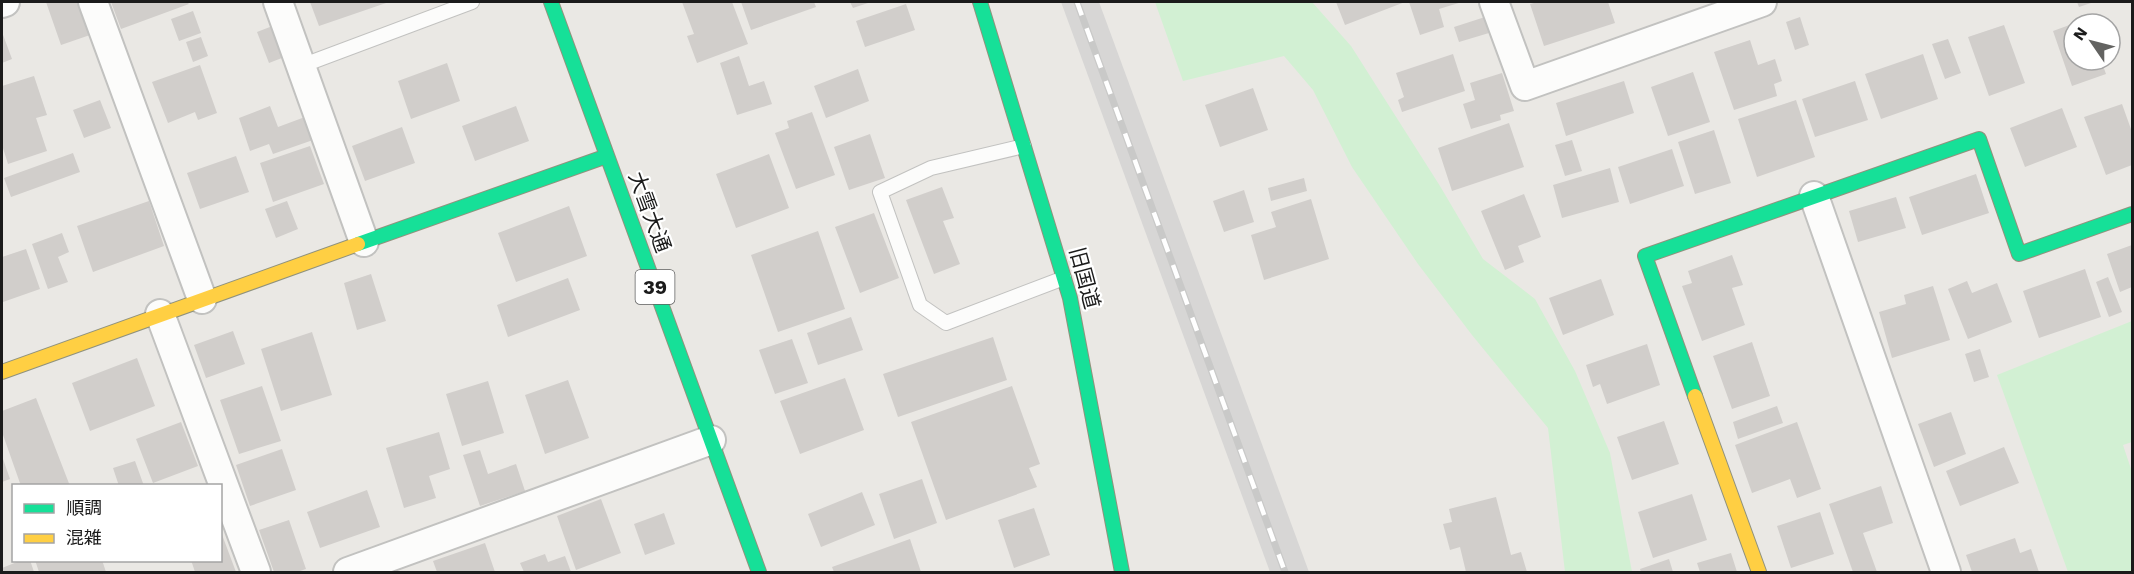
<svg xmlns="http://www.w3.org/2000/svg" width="2134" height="574" font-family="'Work Sans','Noto Sans JP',sans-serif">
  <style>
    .park { fill: #d2f0d3 }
    .pier { fill: #d7d6d5 }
    .building { fill: #d1cecb }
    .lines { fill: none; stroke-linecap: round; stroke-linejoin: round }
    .lane-casing { stroke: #c2c2c0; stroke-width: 16 }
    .street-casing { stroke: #c2c2c0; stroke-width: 32 }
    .fast-casing { stroke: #90927d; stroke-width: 16 }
    .slow-casing { stroke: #90927d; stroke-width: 16 }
    .lane { stroke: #fcfcfb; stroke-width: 14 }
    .street { stroke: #fcfcfb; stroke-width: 28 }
    .fast { stroke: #16e098; stroke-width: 14 }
    .slow { stroke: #ffcf43; stroke-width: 14 }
    .rail-casing { stroke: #c9c9c8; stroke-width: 7 }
    .rail { stroke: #fff; stroke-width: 4.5; stroke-dasharray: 14; stroke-linecap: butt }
    .labels { text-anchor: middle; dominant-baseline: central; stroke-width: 4.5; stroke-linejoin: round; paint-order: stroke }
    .shield { fill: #fff; stroke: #5f5f5f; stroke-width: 1.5 }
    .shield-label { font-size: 20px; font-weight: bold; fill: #1b1b1b }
    .street-label { font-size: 21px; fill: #1b1b1b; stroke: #fff }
  </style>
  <rect width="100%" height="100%" fill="#eae8e4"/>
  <!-- park -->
  <path class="park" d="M1155 2H1312L1351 46 1440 186 1483 259 1535 299 1575 371 1610 453 1632 572H1565L1548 428 1472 335 1418 264 1352 167 1313 90 1284 56 1183 81Z
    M2132 321V442L2123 445 2132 472V572H2068L1997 375Z"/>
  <!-- pier -->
  <path class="pier" d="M1061 2H1099L1309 572H1270Z"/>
  <!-- building -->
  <path class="building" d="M46 2H79L90 35 61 45Z
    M111 2H187L189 4 121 29Z
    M310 2H389L319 26Z
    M682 2H732L748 44 697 63 687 36 694 34Z
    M741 2H814L816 7 751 30Z
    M850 2H871L853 8Z
    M1336 2H1405L1345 25Z
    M1409 2H1462L1439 9 1444 27 1420 35Z
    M1538 2H1608L1615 23 1544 46 1530 4Z
    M2077 2H2094L2079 7Z
    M906 4 915 30 865 47 856 21Z
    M193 11 201 33 179 41 171 19Z
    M1485 17 1489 33 1459 42 1454 27Z
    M1800 17 1809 45 1795 50 1786 22Z
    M2086 19 2088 24H2074V60H2101L2106 74 2072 86 2053 31Z
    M275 25 287 56 269 63 257 32Z
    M2004 25 2025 83 1989 96 1968 37Z
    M2 32 12 59 2 63Z
    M201 37 208 56 193 62 186 42Z
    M1948 39 1961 73 1945 79 1932 44Z
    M1750 40 1758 65 1775 59 1782 81 1774 84 1777 96 1734 110 1714 52Z
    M1453 54 1465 91 1402 112 1398 100 1404 97 1396 73Z
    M1923 54 1938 99 1881 119 1865 74Z
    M739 56 749 86 764 81 772 104 737 115 720 63Z
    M447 63 460 101 411 119 398 81Z
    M200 65 217 113 198 120 195 112 168 123 152 82Z
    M858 69 869 101 826 118 814 86Z
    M1693 72 1710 122 1668 136 1651 87Z
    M1502 73 1514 111 1500 115 1501 120 1471 129 1463 104 1475 100 1470 83Z
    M34 76 47 115 36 118 47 151 8 164 2 145V86Z
    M1624 81 1634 113 1566 136 1556 103Z
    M1855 81 1868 120 1815 137 1802 99Z
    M1253 88 1268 130 1220 147 1205 105Z
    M100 100 111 128 84 138 73 110Z
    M1796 100 1815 157 1757 177 1738 119Z
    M2122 104 2132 132V165L2106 175 2084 117Z
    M270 106 278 127 305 117 313 140 273 154 269 144 250 151 239 118Z
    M516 106 529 141 475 161 462 126Z
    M2062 108 2077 147 2025 167 2010 128Z
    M812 112 835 175 796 189 775 133 789 128 787 121Z
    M1509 123 1524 167 1452 191 1438 148Z
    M402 127 415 163 365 181 352 146Z
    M1714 130 1731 183 1695 194 1678 142Z
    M870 134 885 178 849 190 834 147Z
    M1572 140 1582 171 1565 176 1555 145Z
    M310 146 324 184 273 202 260 163Z
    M1672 149 1684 186 1630 204 1618 167Z
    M73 153 80 172 11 197 4 178Z
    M769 154 789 208 736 228 716 174Z
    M236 156 249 192 200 209 187 173Z
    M1610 168 1619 202 1562 218 1553 185Z
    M1976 174 1989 213 1922 235 1909 197Z
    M1304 178 1307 191 1271 201 1268 188Z
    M942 187 954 218 943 221 960 264 934 274 906 200Z
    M1244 190 1254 222 1224 232 1213 201Z
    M1524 194 1541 237 1518 246 1524 262 1505 270 1481 211Z
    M1896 197 1906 228 1858 242 1849 211Z
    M1311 199 1329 259 1264 280 1251 235 1276 227 1271 212Z
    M149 201 164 246 93 272 77 226Z
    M287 201 298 229 276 238 265 209Z
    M569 206 587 256 516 282 498 233Z
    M874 213 899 278 860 293 835 227Z
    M818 231 845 309 778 332 751 255Z
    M62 233 69 252 58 257 68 282 48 289 32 244Z
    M2132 245V287L2120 292 2107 254Z
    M26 249 40 289 3 302 2 297V257Z
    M1732 255 1743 285 1732 288 1745 325 1702 341 1682 286 1692 283 1688 271Z
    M2085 269 2101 317 2039 338 2023 291Z
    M371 274 386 321 357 330 344 283Z
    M2108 277 2122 312 2109 317 2096 282Z
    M568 278 580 310 508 337 497 305Z
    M1601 279 1614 315 1563 335 1549 298Z
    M1967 281 1972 293 1997 283 2012 322 1968 339 1948 289Z
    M1933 286 1950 340 1892 358 1879 312 1906 304 1904 295Z
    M851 317 863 350 818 365 807 333Z
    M233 331 245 364 206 378 194 345Z
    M312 332 332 395 281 411 261 349Z
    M993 337 1007 380 898 417 883 374Z
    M792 339 808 383 775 394 759 350Z
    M1752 342 1770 396 1732 409 1713 356Z
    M1647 344 1660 385 1607 404 1600 384 1593 387 1586 365Z
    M1980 349 1989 377 1974 382 1965 354Z
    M137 358 155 406 90 431 72 383Z
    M845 378 864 430 800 454 780 401Z
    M568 380 589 438 545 454 525 395Z
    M488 381 504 433 462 446 446 394Z
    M262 386 281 441 239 454 220 400Z
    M1012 386 1040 464 1029 468 1037 487 946 520 911 422Z
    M36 398 70 486H21L2 432V411Z
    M1777 406 1783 423 1738 439 1733 422Z
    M1951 412 1966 454 1934 467 1918 424Z
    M1664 421 1679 464 1632 480 1617 437Z
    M181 422 198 466 153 483 136 439Z
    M1797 422 1821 489 1797 498 1790 479 1752 493 1735 445Z
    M439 432 450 469 429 476 436 498 404 508 386 448Z
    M2004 447 2019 483 1960 506 1946 471Z
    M282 449 296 490 250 506 236 465Z
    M480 450 488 474 516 464 525 491 480 506 463 455Z
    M2 456 10 479 2 482Z
    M135 461 144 486H119L113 468Z
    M922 479 937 523 894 539 879 494Z
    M1881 486 1893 523 1863 533 1877 572H1853L1829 504Z
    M367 490 380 527 320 548 307 512Z
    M862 492 875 525 821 547 808 514Z
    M1692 494 1707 540 1653 558 1638 512Z
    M1496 497 1511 555 1521 552 1527 572H1466L1460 547 1450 550 1443 524 1452 522 1449 509Z
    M601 499 621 553 576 570 557 516Z
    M1034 508 1050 555 1014 568 998 520Z
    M1820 512 1834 554 1791 568 1777 526Z
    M664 513 675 544 645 555 634 524Z
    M289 520 306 569 297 572H274L259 530Z
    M221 532 236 572H195L191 560H220Z
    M2015 538 2020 553 2031 549 2039 572H1972L1966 555Z
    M910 539 921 572H834L832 567Z
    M485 543 495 572H437L433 561Z
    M1731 553 1737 572H1700L1697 563Z
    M545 554 548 562 565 556 571 572H524L520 563Z
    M1669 559 1673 572H1641L1640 569Z
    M22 560H30L34 572H2V568Z
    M35 560H102L106 572H39Z"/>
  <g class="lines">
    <defs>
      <path id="lane" d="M301 66 472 2
        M1024 146 931 168 880 192 920 305 946 323 1064 278"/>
      <path id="street" d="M93 2 202 299
        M278 2 364 242
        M1494 2 1525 86 1762 2
        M2 3 5 2
        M1814 196 1946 572
        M160 314 256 572
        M348 572 711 440"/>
      <path id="fast" d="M551 2 759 572
        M980 2 1070 298 1122 572
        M358 244 607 156
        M1695 396 1645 256 1979 139 2019 254 2132 214"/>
      <path id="slow" d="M2 372 358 244
        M1695 396 1759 572"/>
    </defs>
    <!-- lane casing -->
    <use href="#lane" class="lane-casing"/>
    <!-- street casing -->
    <use href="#street" class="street-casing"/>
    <!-- fast casing -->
    <use href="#fast" class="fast-casing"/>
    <!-- slow casing -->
    <use href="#slow" class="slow-casing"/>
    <!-- lane -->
    <use href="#lane" class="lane"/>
    <!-- street -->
    <use href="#street" class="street"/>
    <!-- fast -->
    <use href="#fast" class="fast"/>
    <!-- slow -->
    <use href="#slow" class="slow"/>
    <defs>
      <path id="rail" d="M1077 2 1285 572"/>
    </defs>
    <!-- rail casing -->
    <use href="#rail" class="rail-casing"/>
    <!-- rail -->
    <use href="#rail" class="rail"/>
  </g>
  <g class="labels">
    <!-- shield labels -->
    <rect class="shield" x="635.5" y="270" width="39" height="34" rx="4.5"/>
    <g class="shield-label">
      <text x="655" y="287">39</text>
    </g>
    <!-- street labels -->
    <g class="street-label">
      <text transform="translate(650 212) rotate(70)">大雪大通</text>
      <text transform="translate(1085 278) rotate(75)">旧国道</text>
    </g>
  </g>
  <!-- border -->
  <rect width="2134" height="574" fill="none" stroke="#1b1b1b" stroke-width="6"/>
  <!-- legend -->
  <rect x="12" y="484" width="210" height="78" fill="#ffffff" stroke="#a4a4a4" stroke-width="1.5"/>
  <rect x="24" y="504" width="30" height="9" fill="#16e098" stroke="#a4a4a4" stroke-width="1.5"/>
  <text x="66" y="514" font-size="18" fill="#1b1b1b">順調</text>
  <rect x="24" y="534" width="30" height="9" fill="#ffcf43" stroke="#a4a4a4" stroke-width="1.5"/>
  <text x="66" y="544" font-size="18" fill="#1b1b1b">混雑</text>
  <!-- north arrow -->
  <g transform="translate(2092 42) rotate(305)"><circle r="28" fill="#ffffff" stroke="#a4a4a4" stroke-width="1.5"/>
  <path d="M0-4.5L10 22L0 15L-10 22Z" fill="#636361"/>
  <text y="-9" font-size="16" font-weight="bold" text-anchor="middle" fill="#1b1b1b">N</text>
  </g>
</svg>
